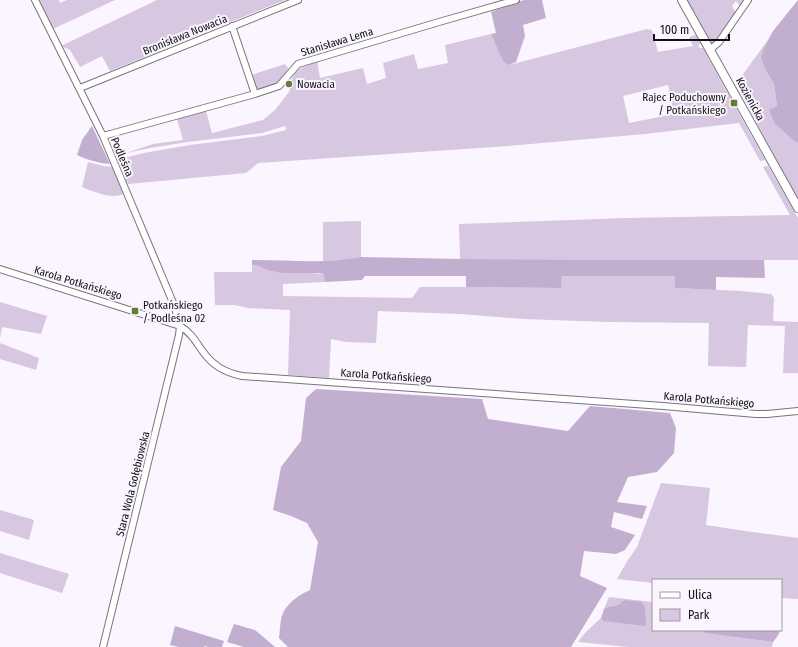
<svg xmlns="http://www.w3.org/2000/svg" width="798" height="647" font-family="'Fira Sans Condensed',sans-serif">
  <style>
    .green { fill: #d7c7e0; fill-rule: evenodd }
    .forest { fill: #c2aece }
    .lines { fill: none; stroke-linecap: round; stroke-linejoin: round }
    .minor-casing { stroke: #78737c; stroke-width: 8 }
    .major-casing { stroke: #78737c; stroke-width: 10 }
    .minor { stroke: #fff; stroke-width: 6 }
    .major { stroke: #fff; stroke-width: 8 }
    .poi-dot { fill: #637e32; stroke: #faf5fe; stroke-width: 1.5 }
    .labels { text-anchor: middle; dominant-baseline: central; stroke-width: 4; stroke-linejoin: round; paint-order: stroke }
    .street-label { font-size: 11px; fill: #121014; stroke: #faf5fe }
    .poi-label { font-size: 11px; fill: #121014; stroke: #faf5fe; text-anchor: start }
  </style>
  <rect width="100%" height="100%" fill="#faf5fe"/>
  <!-- green -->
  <path class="green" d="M38 0H59L60 3 67 0H115L53 29Z
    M157 0H285L110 71 102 56 80 67 70 50 61 46Z
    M687 0H745L740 6 736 1 732 6 735 11 737 12 716 42 714 44H710L701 27 697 17Z
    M647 29 652 30 658 52 693 46 689 37 695 35 697 36 701 42 698 46 700 48H703L705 52 738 112 765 160 760 161 739 123 645 134 508 146 258 163 246 173 128 184 117 160 144 153 190 145 262 136 286 130 285 126 262 133 188 142 150 148 126 153 153 144 183 140 177 119 206 111 212 133 263 120 275 110 289 92 291 85V81L295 73 301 68 308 65 317 60 320 78 363 68 367 84 386 78 383 63 414 54 418 69 448 63 445 45 491 34 497 47 509 65ZM668 85 674 114 629 123 623 96Z
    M770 37 764 48 766 71 774 84 777 106 775 124 794 141 798 143V201L736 84Z
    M285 64 288 68C287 72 281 81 278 84 274 87 263 89 259 89L256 87 251 75Z
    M88 162 103 166 113 167 124 193C115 201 92 191 82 187Z
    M768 166 798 218V260L460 259 459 224 626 218 790 215 763 167Z
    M361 221V257L345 260 323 261V222Z
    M252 265 259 266 267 270 325 274V282L283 284V296L412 298 420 287H466L560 288 562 276H675V288L740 291 771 294 774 298 773 321 798 322V373H783L785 326 748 325 746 367 708 366 709 323 609 322 523 319 461 314 378 311 376 343 346 342 331 339 329 378 288 375 290 310 248 308 235 305H215L214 272H252Z
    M0 302 47 316 41 334 2 327 0 338Z
    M0 343 39 358 36 370 0 359Z
    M661 483 710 488 706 525 745 531 798 538V599L781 598V580H653V583L617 579 626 563 637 547Z
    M0 510 34 520 29 540 0 531Z
    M0 553 69 574 62 593 0 573Z
    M609 597 653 602V630H705V633L773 642 772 647H628L578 642C581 637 585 633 589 629 593 625 597 622 601 618L603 621H606L646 625 624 600C622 602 619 604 616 605 612 607 608 607 604 609Z"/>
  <!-- forest -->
  <path class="forest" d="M524 0H542L546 18 523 25 525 36 516 62 509 65 503 61 491 34 496 33 491 12Z
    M798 0V143L794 141 775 124 769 110 777 106 774 84 766 71 761 58 764 48 773 31Z
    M92 126 110 164C98 163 88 160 77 155L82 140Z
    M361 257 460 259 764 260 765 278 716 277V290L675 288V276H562L561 288 466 287V276H365L362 280 325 282 324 274 319 273H283L267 270 259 266 252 265V260C288 260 325 264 361 257Z
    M316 389 482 399 488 419 568 431 590 406 670 413 676 428 674 453 657 472 628 477 617 502 647 506 642 519 614 512 611 527 635 535 625 550 616 554 584 551 580 576 607 588 571 647H288L279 638C280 631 280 622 282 616 286 603 299 595 310 590L318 542 307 523 291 516 273 510 281 467 301 441 306 398Z
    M624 600 642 602 645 608 646 626 603 621 601 618 604 609 608 607 614 606 619 604Z
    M234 624 255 630 275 647H244L227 642Z
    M175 626 224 641 222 647H209L204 646V647H179L170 645Z
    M705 630H780L779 634 773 642 704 633Z"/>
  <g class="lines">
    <defs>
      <path id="minor" d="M35 0 103 136 174 305 180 326 179 335 103 647
        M232 26 255 94
        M710 50 719 42 748 0
        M80 88 298 0
        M103 136 255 94 279 86 298 64 439 22 516 0
        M0 269 180 326C190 332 195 340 201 349 212 365 223 372 242 376L663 406 756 414H767L798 411"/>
      <path id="major" d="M682 0 798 208"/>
    </defs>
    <!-- minor casing -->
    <use href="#minor" class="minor-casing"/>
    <!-- major casing -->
    <use href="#major" class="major-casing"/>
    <!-- minor -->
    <use href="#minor" class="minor"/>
    <!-- major -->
    <use href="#major" class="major"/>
  </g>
  <!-- markers -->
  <g class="poi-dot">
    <circle cx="289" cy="84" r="4"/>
    <rect x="730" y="99" width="8" height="8" rx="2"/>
    <rect x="131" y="307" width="8" height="8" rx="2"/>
  </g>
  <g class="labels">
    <!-- street labels -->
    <g class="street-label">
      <text transform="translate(185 35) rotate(-22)">Bronisława Nowacia</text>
      <text transform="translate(337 42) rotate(-17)">Stanisława Lema</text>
      <text transform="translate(750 99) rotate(61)">Kozienicka</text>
      <text transform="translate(122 157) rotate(67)">Podleśna</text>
      <text transform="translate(78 283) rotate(17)">Karola Potkańskiego</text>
      <text transform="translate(386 376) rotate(4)">Karola Potkańskiego</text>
      <text transform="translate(709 400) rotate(5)">Karola Potkańskiego</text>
      <text transform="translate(133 484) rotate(-76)">Stara Wola Gołębiowska</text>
    </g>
    <!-- poi labels -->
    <g class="poi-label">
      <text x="297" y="84">Nowacia</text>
      <text x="726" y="97" text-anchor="end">Rajec Poduchowny<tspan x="726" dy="13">/ Potkańskiego</tspan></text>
      <text x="143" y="305">Potkańskiego<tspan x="143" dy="13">/ Podleśna 02</tspan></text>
    </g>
  </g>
  <!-- legend -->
  <rect x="652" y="579" width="130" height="52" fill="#faf5fe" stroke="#9d99a0"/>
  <rect x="660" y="592" width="20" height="6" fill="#ffffff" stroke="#9d99a0"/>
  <text x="688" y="599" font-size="12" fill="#121014">Ulica</text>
  <rect x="660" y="609" width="20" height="12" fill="#d7c7e0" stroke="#9d99a0"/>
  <text x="688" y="619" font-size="12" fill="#121014">Park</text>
  <!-- scale -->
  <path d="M654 34v6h75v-6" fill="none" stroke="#121014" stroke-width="2"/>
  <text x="660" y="34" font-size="12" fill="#121014" stroke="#faf5fe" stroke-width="3" paint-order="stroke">100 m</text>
</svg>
